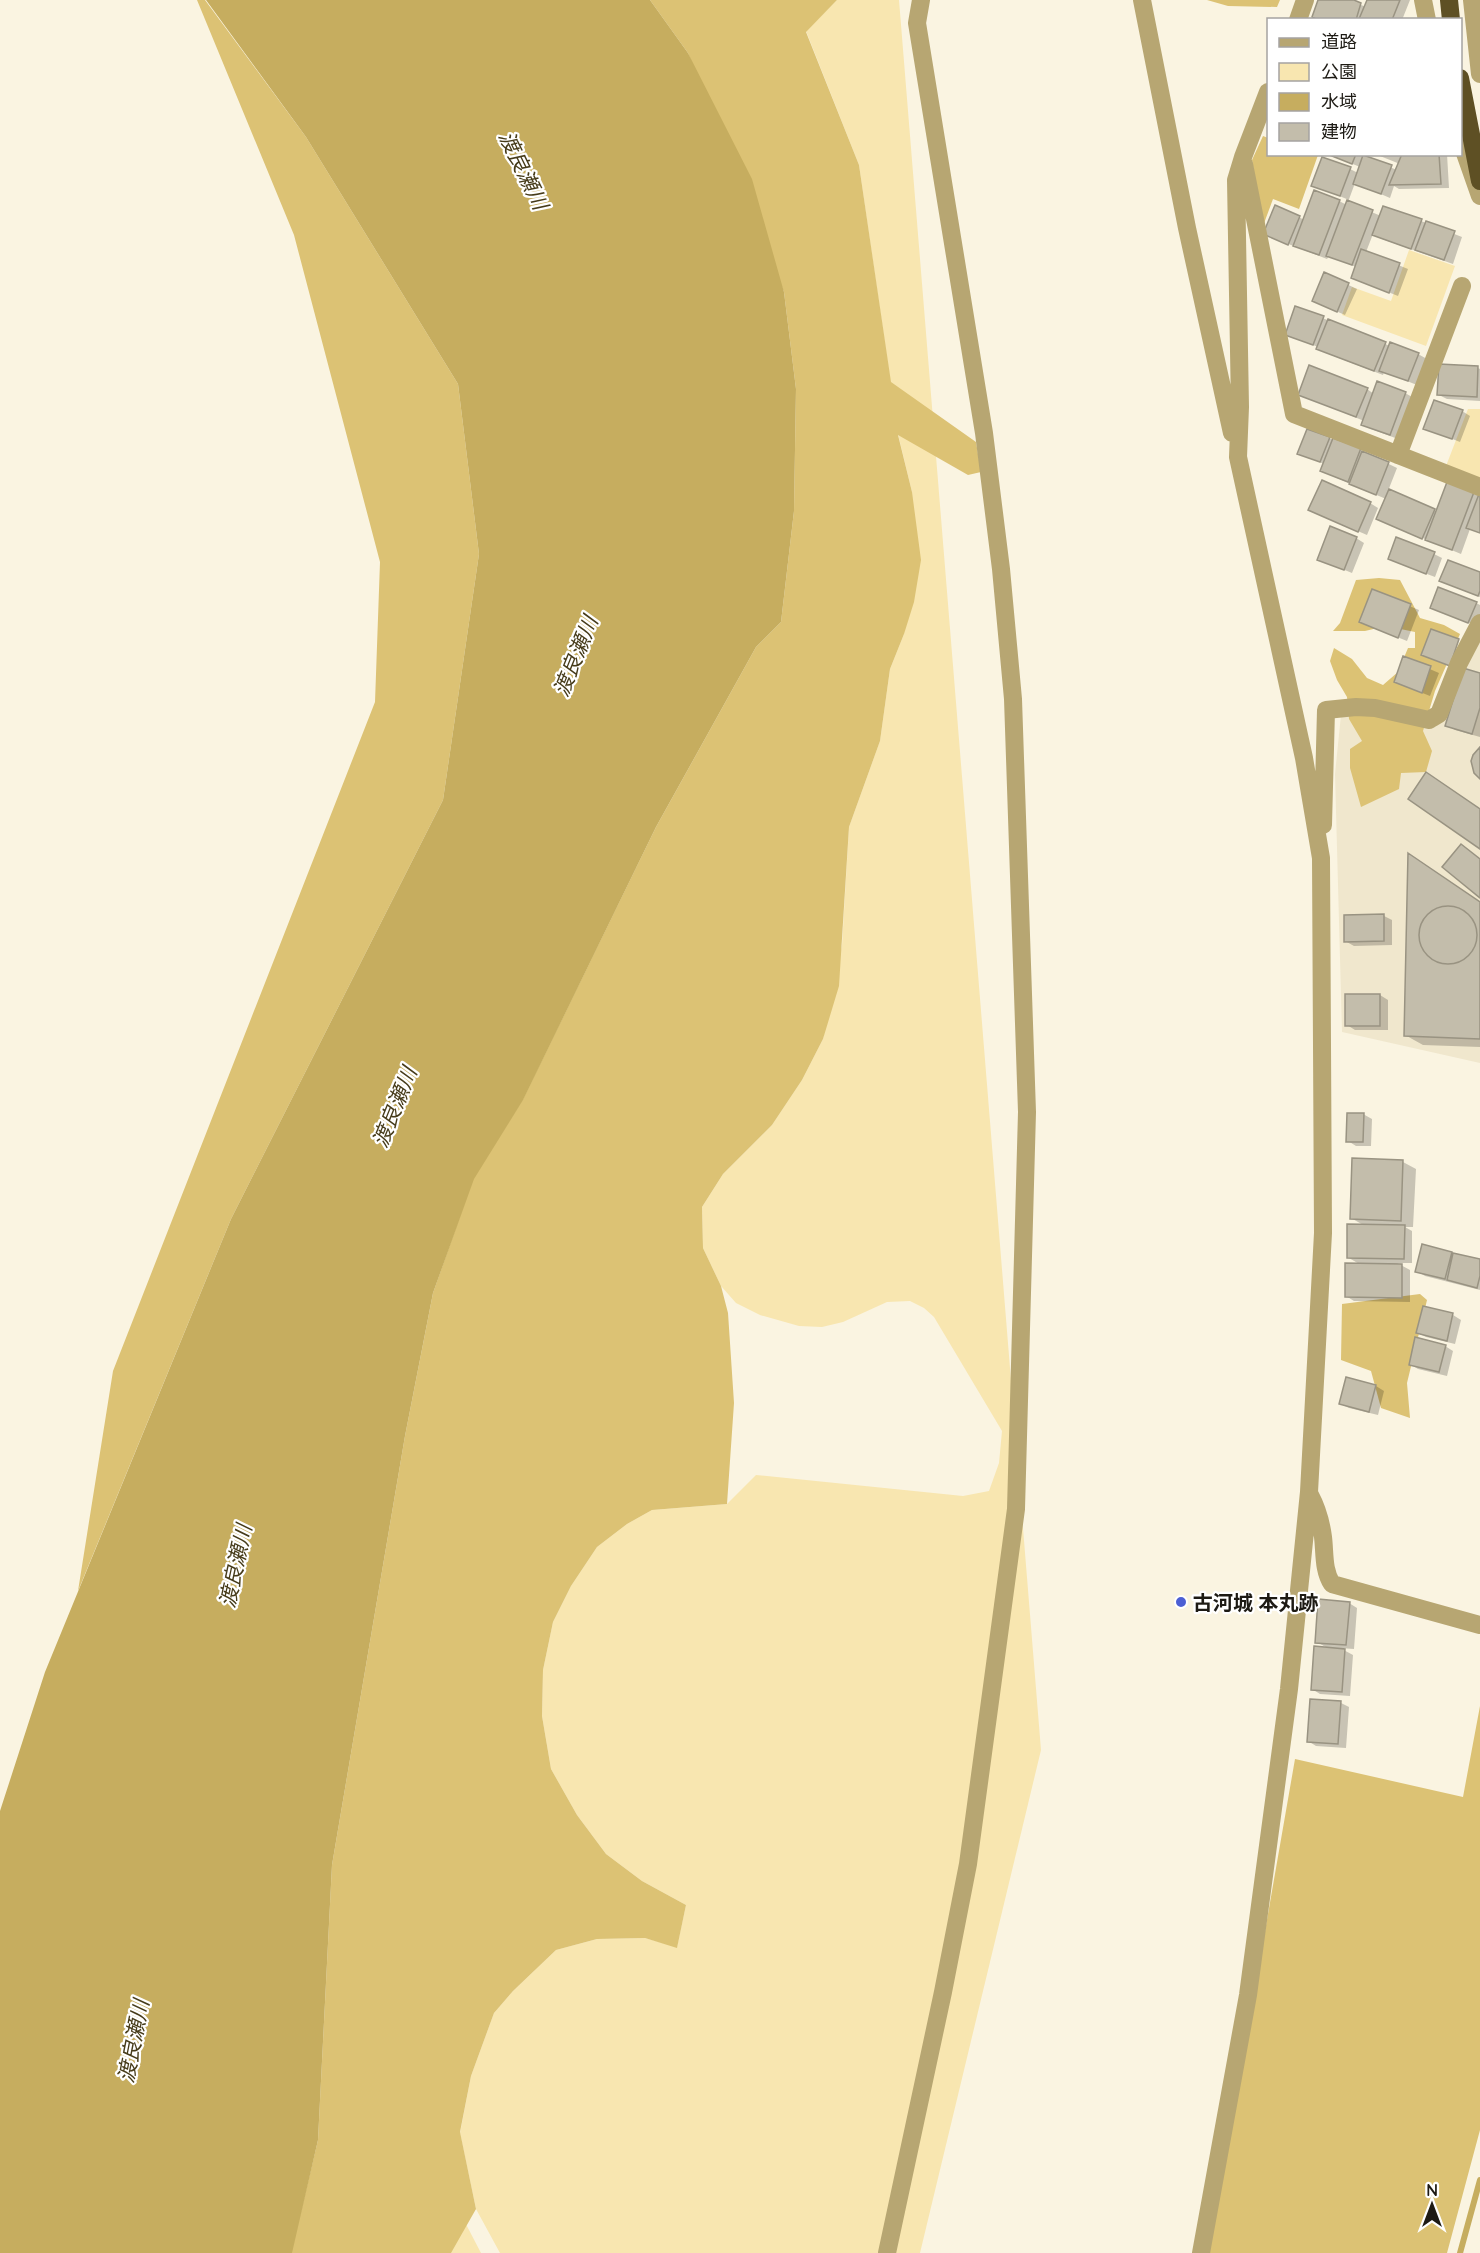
<svg xmlns="http://www.w3.org/2000/svg" width="1480" height="2253" font-family="Quicksand,'Noto Sans JP',sans-serif">
  <style>
    .built { fill: #f0e7cd }
    .green { fill: #f8e6b0 }
    .forest { fill: #dcc274 }
    .water { fill: #c6ad5f }
    .shadow { fill: #0003 }
    .lines { fill: none; stroke-linecap: round; stroke-linejoin: round }
    .stream { stroke: #c6ad5f; stroke-width: 6 }
    .building { fill: #c3bdab; stroke: #999382; stroke-width: 1.5 }
    .minor { stroke: #b7a672; stroke-width: 18 }
    .highway { stroke: #5e5024; stroke-width: 18 }
    .poi-dot { fill: #4c5fd4; stroke: #fff; stroke-width: 2 }
    .labels { text-anchor: middle; dominant-baseline: central; stroke-width: 4.5; stroke-linejoin: round; paint-order: stroke }
    .poi-label { font-size: 20px; font-weight: bold; fill: #1d1a14; stroke: #fff; text-anchor: start }
    .water-label { font-size: 21px; font-style: italic; fill: #463b19; stroke: #fff }
  </style>
  <rect width="100%" height="100%" fill="#faf4e1"/>
  <!-- built -->
  <path class="built" d="M1480 630V1063L1342 1032 1335 774 1341 715 1379 714 1436 727 1462 658Z"/>
  <!-- green -->
  <path class="green" d="M837 0H899L1041 1750 920 2253H500L476 2209 460 2133 471 2076 494 2013 513 1991 556 1950 597 1939 645 1938 677 1947 686 1905 642 1881 606 1854 577 1815 551 1769 542 1716 543 1670 553 1622 571 1586 597 1547 627 1524 652 1510 727 1504 756 1475 963 1496 989 1491 999 1463 1002 1431 934 1317 924 1308 910 1301 887 1302 843 1322 822 1327 799 1326 760 1315 736 1303 721 1286 703 1248 702 1207 723 1174 772 1125 802 1080 823 1039 842 945 849 827 880 741 890 669 904 634 912 492 898 434 859 165 806 31Z
    M1409 250 1455 266 1426 346 1342 315 1352 287 1391 301Z
    M1468 409H1480V480L1446 466Z
    M456 2205 481 2253H436Z"/>
  <!-- forest -->
  <path class="forest" d="M197 0H205L306 137 458 384 479 554 443 800 231 1219 78 1591 113 1371 375 702 380 562 294 235Z
    M650 0H837L806 32 859 165 891 382 976 442 981 472 968 475 898 435 912 492 921 560 914 602 904 634 890 669 880 741 849 827 839 986 823 1039 802 1080 772 1125 723 1174 702 1207 703 1248 721 1286 728 1313 734 1403 727 1504 652 1510 627 1524 597 1547 571 1586 553 1622 543 1670 542 1716 551 1769 577 1815 606 1854 642 1881 686 1905 677 1948 645 1938 597 1939 556 1950 513 1991 494 2013 471 2076 460 2132 476 2209 451 2253H291L318 2140 332 1865 405 1436 433 1293 473 1179 523 1099 656 827 756 647 781 622 794 511 796 389 784 292 688 53Z
    M1207 0H1280L1277 7 1228 6Z
    M1263 136 1268 138V154L1318 155 1299 209 1273 199 1263 226 1252 160Z
    M1379 578 1400 580 1420 618 1444 625 1460 634 1435 691 1423 731 1432 751 1426 772 1401 773 1399 789 1361 807 1350 768V749L1362 741 1349 719 1347 697 1337 680 1330 661 1334 648 1352 659 1367 678 1383 685 1398 672 1408 648H1415V632L1386 626 1365 631H1333L1340 623 1356 580Z
    M1420 1294 1427 1300 1407 1383 1410 1418 1381 1408 1371 1371 1341 1360 1342 1304Z
    M1480 1706V2130L1447 2253H1209L1295 1759 1463 1797Z"/>
  <!-- water -->
  <path class="water" d="M206 0H650L688 53 752 179 784 292 796 389 794 511 781 622 756 647 656 827 523 1100 474 1179 433 1293 405 1436 332 1865 318 2140 292 2253H0V1811L45 1672 231 1219 443 800 479 554 458 384 306 137Z"/>
  <!-- shadow -->
  <path class="shadow" d="M1320 0H1349L1366 7 1368 1 1366 0H1410L1402 20H1319Z
    M1329 154H1366L1365 157 1397 170 1400 164 1375 154H1447L1449 188 1399 189 1394 186 1390 198 1355 183 1348 202 1381 216 1421 221 1462 237 1453 264 1382 239 1373 234 1366 252 1408 269 1398 296 1353 278 1356 267 1329 256 1327 259 1273 238 1299 217 1304 220 1339 201 1347 205 1349 200 1313 185 1350 169 1358 173 1360 167Z
    M1325 274 1357 289 1345 315 1322 305Z
    M1296 307 1390 346 1418 354 1427 359 1417 385 1384 372 1383 375 1326 353 1318 347 1286 334Z
    M1478 368 1480 369V401L1447 399 1439 395Z
    M1367 389 1374 394 1405 393 1414 398 1398 439 1371 429 1363 424 1364 421 1300 394Z
    M1462 411 1470 416 1460 442 1425 428Z
    M1329 438 1360 450 1397 468 1388 491 1437 512 1474 493 1480 496V533L1470 529 1461 554 1377 519 1386 499 1330 475 1322 470 1324 464 1299 453Z
    M1370 503 1378 508 1367 535 1318 514Z
    M1356 538 1364 543 1352 573 1318 559Z
    M1434 554 1442 558 1435 577 1398 563Z
    M1480 574V597L1441 581Z
    M1373 591 1419 610 1407 641 1360 622Z
    M1476 603 1480 605V618L1477 626 1432 608Z
    M1404 658 1439 673 1430 696 1395 682Z
    M1480 675V737L1455 730 1447 725Z
    M1410 855 1480 902V1047L1423 1045 1405 1035Z
    M1384 916 1392 920V945L1354 946 1345 941Z
    M1380 995 1388 1000V1030H1355L1347 1025Z
    M1363 1114 1372 1119 1371 1146H1356L1348 1141Z
    M1403 1162 1416 1169 1413 1227H1405L1412 1231V1263H1397L1410 1270V1302L1354 1301 1346 1296 1361 1265 1349 1258 1365 1226 1351 1218Z
    M1452 1253 1480 1261V1290L1425 1276 1417 1271Z
    M1424 1308 1453 1315 1461 1320 1455 1344 1426 1337 1418 1333Z
    M1445 1346 1453 1351 1447 1376 1418 1369 1410 1364Z
    M1347 1379 1376 1386 1384 1391 1378 1415 1349 1408 1341 1404Z
    M1349 1603 1357 1608 1354 1649 1340 1648 1353 1655 1350 1696 1320 1694 1312 1689 1329 1649 1317 1642Z
    M1311 1700 1341 1703 1349 1707 1346 1748 1316 1746 1308 1741Z"/>
  <g class="lines">
    <!-- stream -->
    <path class="stream" d="M1460 2253 1480 2180"/>
  </g>
  <!-- building -->
  <path class="building" d="M1318 0H1354L1361 3 1356 20H1318L1312 17Z
    M1367 0H1400L1392 20 1359 19Z
    M1327 154H1356L1352 164Z
    M1402 154H1439L1441 184 1389 185Z
    M1363 155 1392 165 1381 194 1353 184Z
    M1322 157 1351 167 1340 196 1311 186Z
    M1314 190 1340 200 1319 255 1293 246Z
    M1347 200 1373 210 1352 265 1326 256Z
    M1275 205 1300 216 1288 245 1263 234Z
    M1383 206 1422 219 1411 249 1372 235Z
    M1426 221 1455 231 1444 260 1415 250Z
    M1361 249 1400 263 1389 293 1351 278Z
    M1324 272 1349 283 1337 312 1312 301Z
    M1295 306 1324 316 1313 345 1285 335Z
    M1328 319 1386 342 1374 371 1316 349Z
    M1390 342 1419 353 1408 381 1379 371Z
    M1439 364 1478 366 1477 397 1437 395Z
    M1309 365 1368 388 1356 417 1298 395Z
    M1377 381 1406 392 1390 435 1361 425Z
    M1434 400 1463 410 1452 439 1423 429Z
    M1307 429 1330 437 1320 462 1297 454Z
    M1333 438 1361 448 1348 482 1320 471Z
    M1362 451 1389 462 1376 495 1349 484Z
    M1322 480 1371 502 1358 532 1308 510Z
    M1447 482 1474 492 1452 550 1425 540Z
    M1389 489 1435 509 1422 539 1376 519Z
    M1479 494 1480 495V533L1466 528Z
    M1330 526 1357 537 1344 570 1317 560Z
    M1396 537 1435 552 1426 574 1388 559Z
    M1448 560 1480 572V591L1478 596 1439 581Z
    M1438 587 1477 602 1468 623 1430 608Z
    M1372 589 1411 604 1398 638 1359 622Z
    M1431 629 1459 639 1450 666 1421 655Z
    M1403 656 1431 666 1422 693 1394 682Z
    M1463 668 1480 673V708L1472 734 1445 726Z
    M1480 747V779L1474 773 1471 761 1473 755Z
    M1426 772 1480 809V849L1408 799Z
    M1461 844 1480 859V898L1442 867Z
    M1408 853 1480 902V1039L1404 1036Z
    M1419 935a29 29 0 1 1 58 0a29 29 0 1 1-58 0Z
    M1384 914V941L1344 942V915Z
    M1345 994H1380V1026H1345Z
    M1347 1113H1364L1363 1142H1346Z
    M1352 1158 1403 1160 1401 1221 1350 1219Z
    M1347 1224 1405 1225 1404 1259 1347 1258Z
    M1422 1244 1452 1252 1445 1279 1415 1272Z
    M1453 1253 1480 1259V1276L1477 1288 1447 1280Z
    M1345 1263 1402 1264V1298L1345 1297Z
    M1423 1306 1453 1313 1447 1341 1416 1333Z
    M1415 1337 1446 1345 1439 1372 1409 1365Z
    M1346 1377 1376 1385 1369 1412 1339 1404Z
    M1318 1599 1350 1602 1346 1645 1315 1643Z
    M1314 1646 1345 1649 1342 1692 1311 1690Z
    M1310 1699 1341 1701 1338 1744 1307 1742Z"/>
  <g class="lines">
    <!-- minor -->
    <path class="minor" d="M1142 0 1187 228 1232 433
      M1423 0 1427 20
      M1472 0 1480 74
      M1298 20 1305 0
      M1460 139 1480 196
      M1244 164 1294 414 1480 487
      M1398 455 1462 286
      M1323 825 1326 710 1356 707 1375 708 1429 720 1439 714 1459 663 1480 623
      M1310 1495C1317 1508 1321 1522 1323 1537 1325 1553 1323 1570 1332 1584L1480 1625
      M887 2253 943 1992 968 1864 1016 1509 1027 1112 1013 699 1001 569 984 433 917 23 921 0
      M1201 2253 1248 1995 1289 1689 1309 1492 1323 1233 1321 858 1304 758 1238 457 1240 407 1236 180 1243 157 1268 92"/>
    <!-- highway -->
    <path class="highway" d="M1449 0 1451 20
      M1460 78 1480 181"/>
  </g>
  <!-- markers -->
  <circle class="poi-dot" cx="1181" cy="1602" r="6"/>
  <g class="labels">
    <!-- poi labels -->
    <g class="poi-label">
      <text x="1193" y="1602">古河城 本丸跡</text>
    </g>
    <!-- water labels -->
    <g class="water-label">
      <text transform="translate(524 170) rotate(64)">渡良瀬川</text>
      <text transform="translate(575 656) rotate(-68)">渡良瀬川</text>
      <text transform="translate(394 1107) rotate(-68)">渡良瀬川</text>
      <text transform="translate(235 1566) rotate(-78)">渡良瀬川</text>
      <text transform="translate(133 2041) rotate(-79)">渡良瀬川</text>
    </g>
  </g>
  <!-- legend -->
  <rect x="1267" y="18" width="195" height="138" fill="#ffffff" stroke="#a5a3a1" stroke-width="1.5"/>
  <rect x="1279" y="38" width="30" height="9" fill="#b7a672" stroke="#a5a3a1" stroke-width="1.5"/>
  <text x="1321" y="48" font-size="18" fill="#1d1a14">道路</text>
  <rect x="1279" y="63" width="30" height="18" fill="#f8e6b0" stroke="#a5a3a1" stroke-width="1.5"/>
  <text x="1321" y="78" font-size="18" fill="#1d1a14">公園</text>
  <rect x="1279" y="93" width="30" height="18" fill="#c6ad5f" stroke="#a5a3a1" stroke-width="1.5"/>
  <text x="1321" y="108" font-size="18" fill="#1d1a14">水域</text>
  <rect x="1279" y="123" width="30" height="18" fill="#c3bdab" stroke="#a5a3a1" stroke-width="1.5"/>
  <text x="1321" y="138" font-size="18" fill="#1d1a14">建物</text>
  <!-- north arrow -->
  <g transform="translate(1432 2205)" stroke="#ffffff" stroke-width="4.5" paint-order="stroke">
  <path d="M0-4.5L10 22L0 15L-10 22Z" fill="#1d1a14"/>
  <text y="-9" font-size="16" font-weight="bold" text-anchor="middle" fill="#1d1a14">N</text>
  </g>
</svg>
